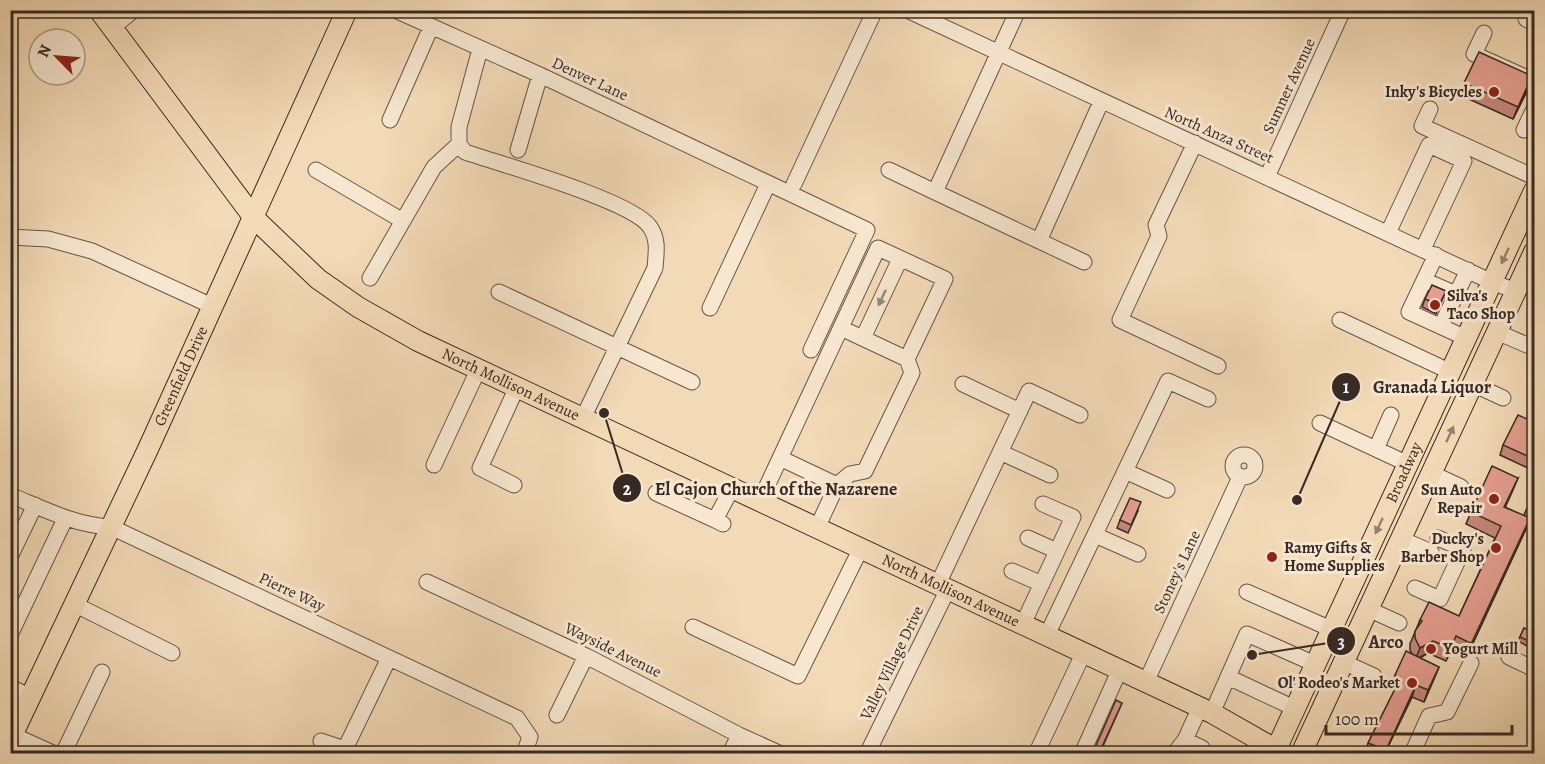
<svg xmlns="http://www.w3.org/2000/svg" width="1545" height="764" font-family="Alegreya,serif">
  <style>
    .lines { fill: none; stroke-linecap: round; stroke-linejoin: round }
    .minor-casing { stroke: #665649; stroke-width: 17 }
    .major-casing { stroke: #372a25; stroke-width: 22 }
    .minor { stroke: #f7e7d0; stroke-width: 15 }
    .major { stroke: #f3dab6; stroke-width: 20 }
    .wall { fill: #c6897c; stroke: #372a25; stroke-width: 1.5 }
    .shaded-wall { fill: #a16f65; stroke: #372a25; stroke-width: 1.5 }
    .building { fill: #e69f90; stroke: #372a25; stroke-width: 1.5 }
    .oneway { fill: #95826e }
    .oneway2 { fill: #97887a }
    .poi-dot { fill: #8f2418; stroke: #f7e7d0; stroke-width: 2 }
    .labels { text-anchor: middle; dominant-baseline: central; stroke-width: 6; stroke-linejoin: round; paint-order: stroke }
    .street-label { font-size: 16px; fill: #372a25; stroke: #f7e7d0 }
    .poi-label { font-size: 16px; font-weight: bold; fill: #372a25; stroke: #f7e7d0; text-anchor: end }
    .leader { fill: none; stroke: #372a25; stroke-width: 2 }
    .callout-dot { fill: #372a25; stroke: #f7e7d0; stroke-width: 2 }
    .mark-label { font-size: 18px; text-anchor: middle; font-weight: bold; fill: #fff }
    .callout-label { font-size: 18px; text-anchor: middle; font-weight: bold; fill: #372a25; stroke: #f7e7d0; stroke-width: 6; stroke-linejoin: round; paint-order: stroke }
  </style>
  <rect width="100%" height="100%" fill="#f3dab6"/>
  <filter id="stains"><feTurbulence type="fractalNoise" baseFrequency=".00333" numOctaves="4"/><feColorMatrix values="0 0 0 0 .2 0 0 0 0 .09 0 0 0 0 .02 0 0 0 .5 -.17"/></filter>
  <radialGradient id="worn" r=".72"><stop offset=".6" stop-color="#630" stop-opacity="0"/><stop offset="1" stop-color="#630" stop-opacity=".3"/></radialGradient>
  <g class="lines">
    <defs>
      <path id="minor" d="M395 10 540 75 867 230 811 350
        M907 10 1492 282 1516 291
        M1526 19 1534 23
        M113 27 134 10
        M1484 33 1474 54 1534 81
        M480 49 459 127V144L465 152C500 164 633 201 650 227 659 240 656 253 655 268L583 418
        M1430 109 1422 126 1534 177
        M390 120 431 27
        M1524 130 1534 109
        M1195 143 1156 225 1159 236 1120 320 1218 366
        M518 150 540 75
        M316 170 403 221
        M889 170 935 192 1018 10
        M1267 177 1343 10
        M794 184 875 10
        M935 192 1084 262
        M1388 233 1429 145 1464 161 1423 249
        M10 237 48 239 92 251 212 306
        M1039 241 1101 102
        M1436 255 1409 312 1466 338
        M370 278 434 167 459 144
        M1424 280 1456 294
        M499 292 692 382
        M710 308 768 184
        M1340 320 1451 372
        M1441 326 1468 270
        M841 328 907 359
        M1497 332 1527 345
        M863 338 900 259
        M963 384 1020 411
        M1473 384 1503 398
        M1320 423 1408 464
        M1376 449 1391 415
        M1000 452 1050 475
        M1233 466a11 11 0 1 1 22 0a11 11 0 1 1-22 0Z
        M780 458 837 485
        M434 465 479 368
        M1125 471 1167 490
        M1431 473 1461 487
        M514 485 480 468 517 387
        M656 493 715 520
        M10 495C44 509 74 525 111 527L517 718 530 737 524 754
        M760 501 878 248 945 279 907 359 912 373 865 471 850 474 837 485 817 528
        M723 524 715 520 732 488
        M1095 535 1138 554
        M1028 538 1057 551
        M1401 539 1431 552
        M10 557 35 505
        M1012 571 1042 584
        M427 582 586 656 739 735 781 754
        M938 584 1029 391 1080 415
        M1415 588 1440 599 1463 549 1438 538
        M1247 592 1331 629
        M74 604 172 653
        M1368 609 1399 623
        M1023 624 1073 517 1043 504
        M693 627 798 676 861 548
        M10 635 65 519
        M1047 635 1168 381 1208 399
        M1509 657 1534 669
        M1343 662 1374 676
        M1228 677 1294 708
        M1146 682 1240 477
        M10 687 31 697
        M1212 713 1247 634 1315 664
        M557 715 586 656
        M13 735 55 754
        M321 741 345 749 389 658
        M63 754 102 672
        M730 754 739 735
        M867 754 948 589
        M1036 754 1084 652
        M1082 754 1120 669
        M1174 754 1185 740
        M1200 754 1202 748 1185 740 1200 707
        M1412 754 1429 716 1447 712 1471 663"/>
      <g id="major">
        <path id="s1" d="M99 10 254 218 318 279 358 307 418 341 1212 713 1284 754"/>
        <path id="s2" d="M10 740 148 449 347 10"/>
        <path id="s3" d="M1274 754 1534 191"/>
        <path d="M1301 754 1534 252"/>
      </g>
    </defs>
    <!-- minor casing -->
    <use href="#minor" class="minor-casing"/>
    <!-- major casing -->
    <use href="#major" class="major-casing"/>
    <!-- minor -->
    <use href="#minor" class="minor"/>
    <!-- major -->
    <use href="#major" class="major"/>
  </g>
  <!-- wall -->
  <path class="wall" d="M1532 76 1528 89 1513 119 1460 95 1464 83Z
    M1446 291 1436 314 1422 307 1425 299Z
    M1534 422V454L1528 468 1500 455 1503 445Z
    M1518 478 1505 507 1524 516 1534 492V533L1526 529 1468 654 1465 655 1452 649 1446 661 1428 653 1420 658 1439 667 1434 679 1424 702 1412 697 1385 753H1365L1368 743 1395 689 1391 687 1395 675 1412 654 1410 650V644L1420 620 1459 616 1495 538 1466 524 1471 512Z
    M1138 511 1128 533 1117 528 1120 520Z
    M1524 628 1534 633 1529 647 1518 641Z"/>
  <!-- shaded-wall -->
  <path class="shaded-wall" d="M1532 76 1528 89 1513 119 1518 107Z
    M1518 478 1513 490 1500 519 1504 507Z
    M1530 518 1525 531 1468 654 1465 655 1470 643Z
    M1433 641 1428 653 1415 660 1420 648Z
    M1439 667 1434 679 1424 702 1428 690Z
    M1416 685 1412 697 1385 753Z
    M1122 703 1100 753H1099Z"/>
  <!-- building -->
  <path class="building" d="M1479 52 1532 76 1518 107 1464 83Z
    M1432 285 1446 291 1439 305 1425 299Z
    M1518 415 1534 422V452L1532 458 1503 445Z
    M1492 466 1518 478 1504 507 1530 518 1472 642 1470 643 1456 636 1451 648 1433 641 1420 648 1415 638V631L1422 621 1420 620 1429 602 1459 616 1501 526 1471 512Z
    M1534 492V520L1524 515Z
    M1130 498 1141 502 1131 525 1120 520Z
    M1524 628 1534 633 1531 642 1520 637Z
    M1406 651 1439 667 1428 690 1416 685 1386 750 1368 743 1395 689 1400 677 1395 675Z
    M1116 700 1122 703 1099 753H1089L1094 750Z"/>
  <!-- one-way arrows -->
  <defs><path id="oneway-solid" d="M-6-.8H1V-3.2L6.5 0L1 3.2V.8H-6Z" transform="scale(1.5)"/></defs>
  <g class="oneway">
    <use href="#oneway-solid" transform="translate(1505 256) rotate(115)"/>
    <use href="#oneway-solid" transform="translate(1450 434) rotate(-65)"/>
    <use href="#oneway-solid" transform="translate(1379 526) rotate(115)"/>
  </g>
  <use class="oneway2" href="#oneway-solid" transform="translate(882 298) rotate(115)"/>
  <!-- markers -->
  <g class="poi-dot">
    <circle cx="1494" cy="92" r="6"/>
    <circle cx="1435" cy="305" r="6"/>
    <circle cx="1494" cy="499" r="6"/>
    <circle cx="1496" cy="548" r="6"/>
    <circle cx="1272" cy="557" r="6"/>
    <circle cx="1431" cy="649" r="6"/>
    <circle cx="1412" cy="683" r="6"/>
  </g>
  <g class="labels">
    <!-- street labels -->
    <g class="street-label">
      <text transform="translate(590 79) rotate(25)">Denver Lane</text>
      <text transform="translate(1289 86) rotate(-65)">Sumner Avenue</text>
      <text transform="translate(1219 135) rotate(24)">North Anza Street</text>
      <text stroke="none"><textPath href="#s2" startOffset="402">Greenfield Drive</textPath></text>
      <text stroke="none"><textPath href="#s1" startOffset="568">North Mollison Avenue</textPath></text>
      <text stroke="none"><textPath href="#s3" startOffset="310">Broadway</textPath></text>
      <text transform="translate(1177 572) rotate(-65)">Stoney's Lane</text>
      <text stroke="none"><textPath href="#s1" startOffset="1054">North Mollison Avenue</textPath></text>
      <text transform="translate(292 592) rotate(25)">Pierre Way</text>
      <text transform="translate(613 650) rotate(26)">Wayside Avenue</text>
      <text transform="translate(892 663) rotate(-64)">Valley Village Drive</text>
    </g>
    <!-- poi labels -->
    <g class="poi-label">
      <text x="1482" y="92">Inky's Bicycles</text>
      <text x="1447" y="296" text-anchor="start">Silva's<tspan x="1447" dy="18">Taco Shop</tspan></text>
      <text x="1482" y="490">Sun Auto<tspan x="1482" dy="18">Repair</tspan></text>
      <text x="1484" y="539">Ducky's<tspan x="1484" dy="18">Barber Shop</tspan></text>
      <text x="1284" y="548" text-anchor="start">Ramy Gifts &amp;<tspan x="1284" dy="18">Home Supplies</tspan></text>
      <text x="1443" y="649" text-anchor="start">Yogurt Mill</text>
      <text x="1400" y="683">Ol' Rodeo's Market</text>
    </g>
  </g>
  <!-- callouts -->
  <path class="leader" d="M1297 500L1346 387M604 413L627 488M1252 655L1341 641"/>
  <g class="callout-dot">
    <circle cx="1297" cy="500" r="6"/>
    <circle cx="604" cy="413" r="6"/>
    <circle cx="1252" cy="655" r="6"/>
    <circle cx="1346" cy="387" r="15"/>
    <circle cx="627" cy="488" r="15"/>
    <circle cx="1341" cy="641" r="15"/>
  </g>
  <g class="mark-label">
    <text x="1346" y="393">1</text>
    <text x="627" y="495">2</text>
    <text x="1341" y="648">3</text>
  </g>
  <g class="callout-label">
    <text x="1432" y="393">Granada Liquor</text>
    <text x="776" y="495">El Cajon Church of the Nazarene</text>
    <text x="1386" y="648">Arco</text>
  </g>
  <!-- margin -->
  <rect width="1545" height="764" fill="none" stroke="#f3dab6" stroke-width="36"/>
  <rect x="12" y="12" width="1521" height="740" fill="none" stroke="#372a25" stroke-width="3"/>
  <rect x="18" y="18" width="1509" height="728" fill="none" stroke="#372a25" stroke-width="1.5"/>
  <!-- north arrow -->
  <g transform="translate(57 57) rotate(295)"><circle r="28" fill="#f7e7d0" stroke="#aa9b8c" stroke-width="1.5"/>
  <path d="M0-4.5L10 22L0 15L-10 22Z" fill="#8f2418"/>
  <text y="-9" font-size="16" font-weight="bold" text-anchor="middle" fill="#372a25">N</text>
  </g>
  <!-- scale -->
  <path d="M1326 725v9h186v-9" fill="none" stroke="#372a25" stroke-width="3"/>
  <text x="1335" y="725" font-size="18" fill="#372a25" stroke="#f7e7d0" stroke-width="4.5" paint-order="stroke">100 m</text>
  <rect width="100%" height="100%" filter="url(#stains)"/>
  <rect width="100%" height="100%" fill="url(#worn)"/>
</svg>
